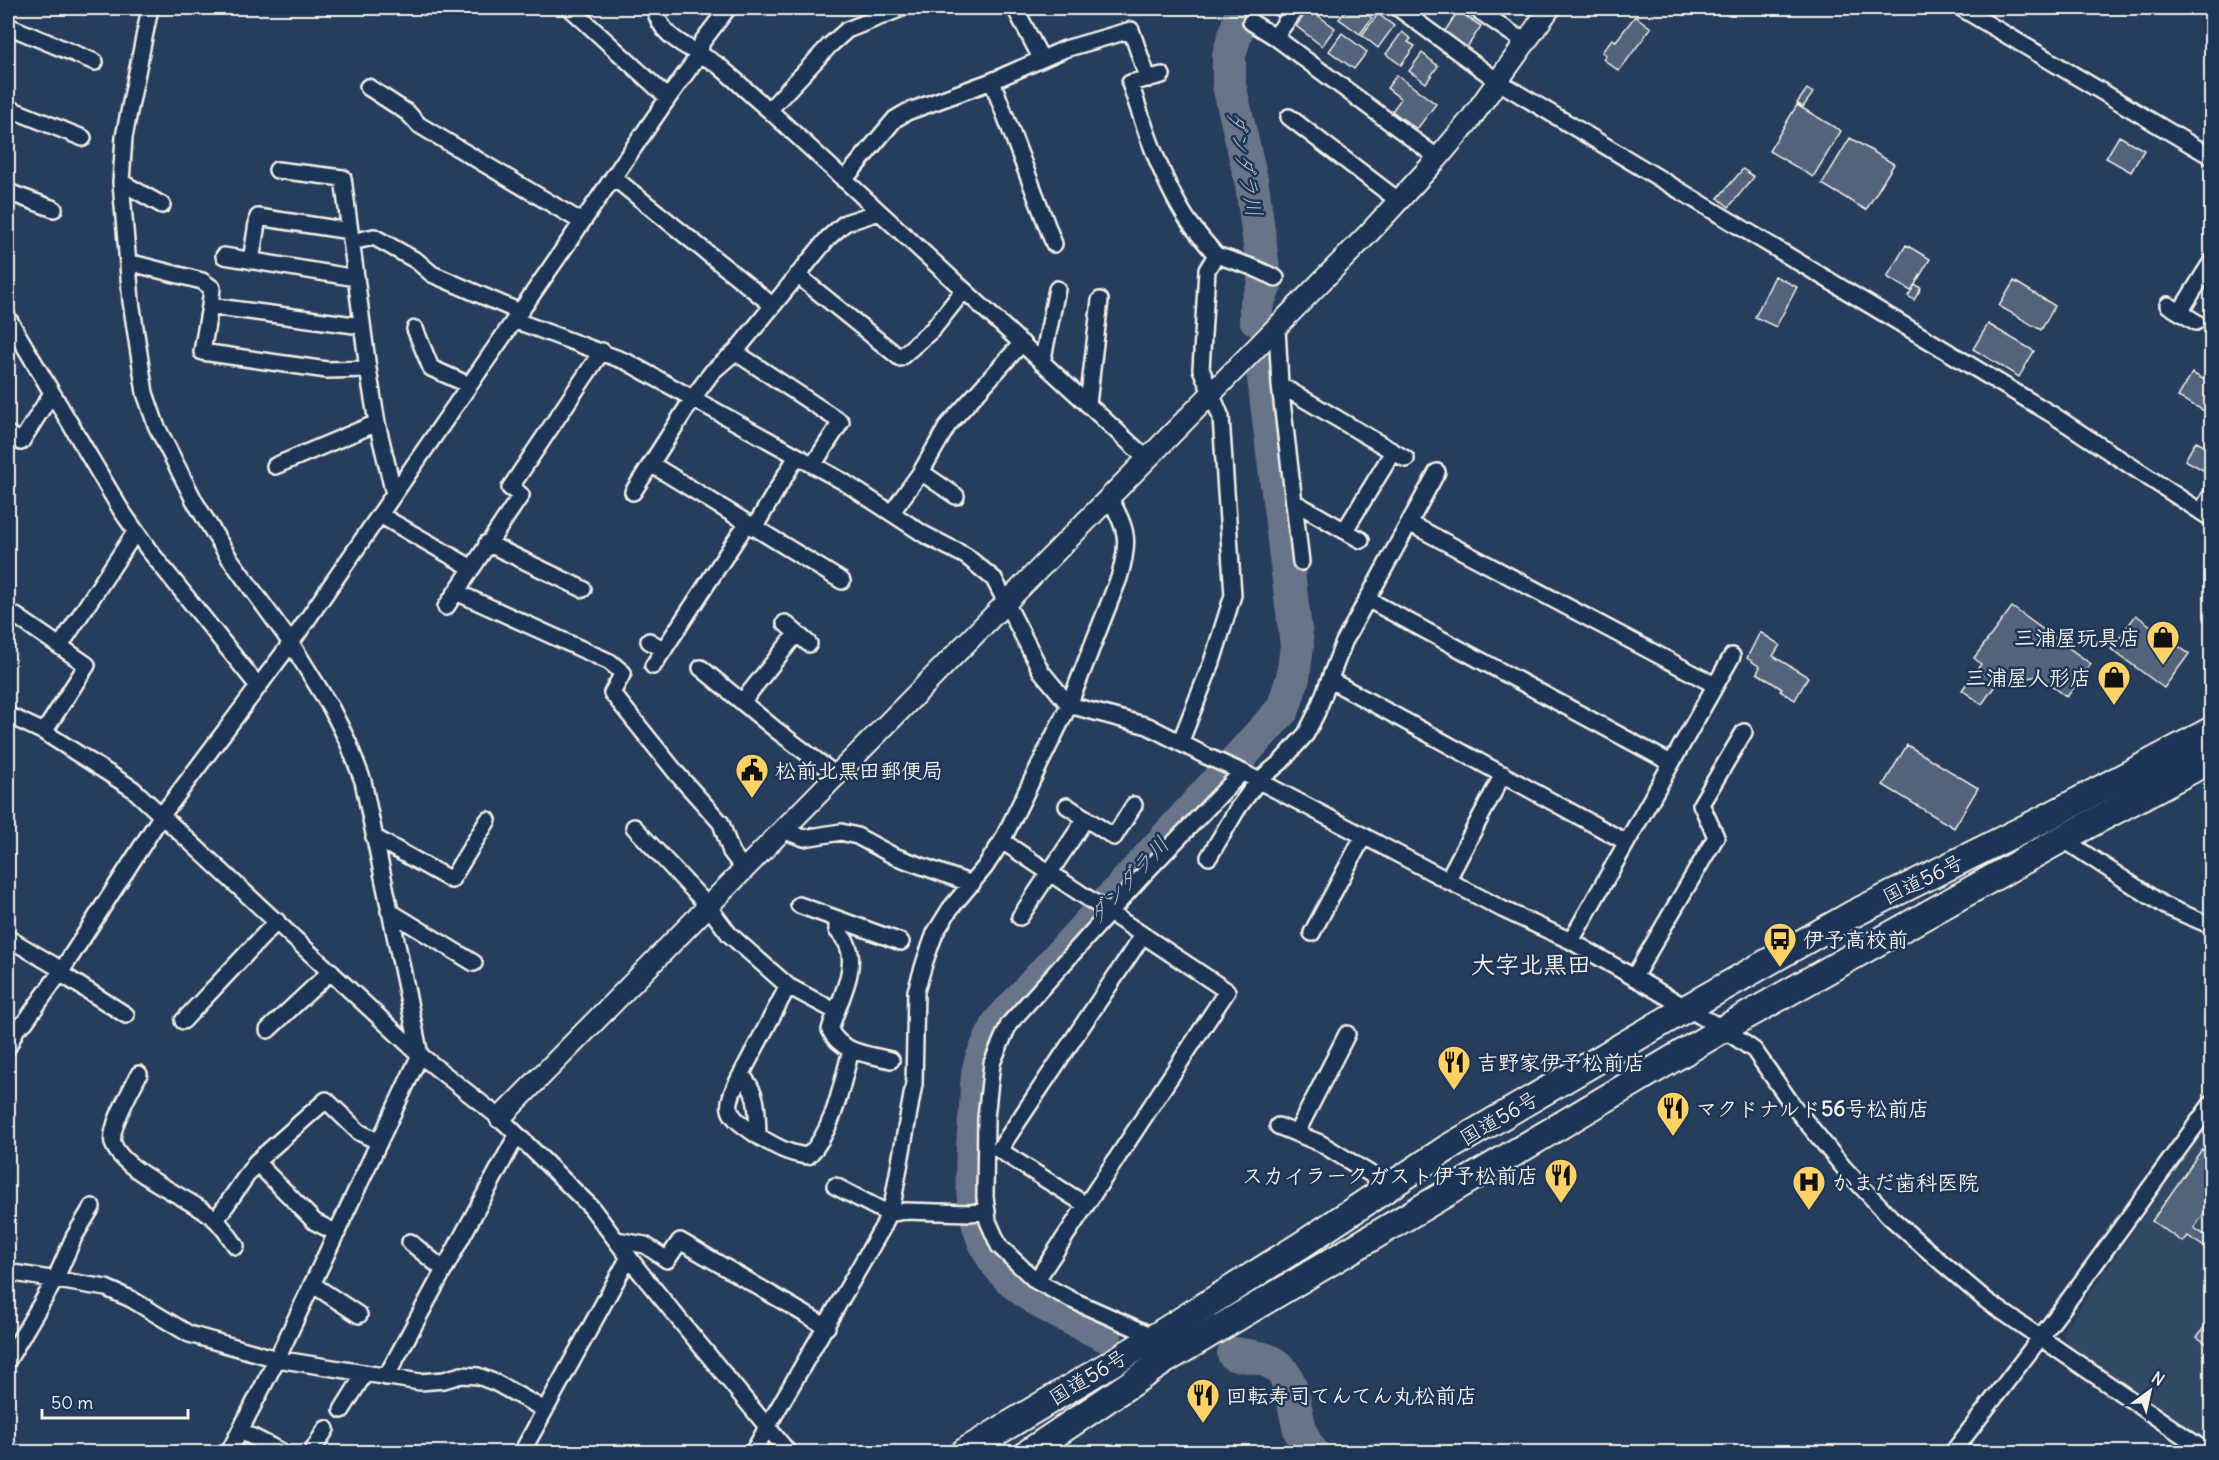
<svg xmlns="http://www.w3.org/2000/svg" width="2219" height="1460" font-family="Delius,'Klee One',sans-serif">
  <style>
    .built { fill: #334966 }
    .lines { fill: none; stroke-linecap: round; stroke-linejoin: round }
    .river { stroke: #677588; stroke-width: 34 }
    .building { fill: #52647b; stroke: #f4f1e8; stroke-width: 1.5 }
    .minor-casing { stroke: #f4f1e8; stroke-width: 20 }
    .tertiary-casing { stroke: #f4f1e8; stroke-width: 24 }
    .trunk-casing { stroke: #f4f1e8; stroke-width: 30 }
    .minor { stroke: #1d3557; stroke-width: 15 }
    .tertiary { stroke: #1d3557; stroke-width: 20 }
    .trunk { stroke: #1d3557; stroke-width: 26 }
    .labels { text-anchor: middle; dominant-baseline: central; stroke-width: 5; stroke-linejoin: round; paint-order: stroke }
    .poi-label { font-size: 21px; font-weight: bold; fill: #f4f1e8; stroke: #1d3557; text-anchor: start }
    .street-label { font-size: 21px; fill: #f4f1e8; stroke: #1d3557 }
    .water-label { font-size: 22px; font-style: italic; fill: #bcbfc2; stroke: #1d3557 }
    .quarter-label { font-size: 24px; font-weight: bold; fill: #f4f1e8; stroke: #1d3557 }
  </style>
  <rect width="100%" height="100%" fill="#263d5d"/>
  <filter id="ink" filterUnits="userSpaceOnUse"><feTurbulence type="fractalNoise" baseFrequency=".0167" numOctaves="2"/><feDisplacementMap in="SourceGraphic" scale="12" xChannelSelector="R" yChannelSelector="G"/><feConvolveMatrix kernelMatrix="1 2 1 2 8 2 1 2 1" color-interpolation-filters="sRGB"/></filter>
  <g filter="url(#ink)">
    <!-- built -->
    <path class="built" d="M2211 1120V1442L2073 1348 2064 1339 2063 1332Z"/>
    <g class="lines">
      <!-- river -->
      <path class="river" d="M1243 8 1229 55V85L1252 184 1265 285 1256 306V319
        M1105 1335C1073 1319 1028 1300 1004 1272 965 1228 971 1165 976 1110 977 1096 976 1078 980 1065 984 1051 993 1036 999 1023L1283 709 1293 678 1297 645 1263 370
        M1234 1354C1244 1356 1257 1356 1266 1360 1303 1373 1288 1427 1312 1452"/>
    </g>
    <!-- building -->
    <path class="building" d="M1264 8H1284L1277 17Z
      M1347 8H1358L1372 18 1360 34 1339 19Z
      M1309 9 1335 28 1322 46 1296 26Z
      M1458 11 1481 26 1466 49 1443 34Z
      M1378 14 1394 26 1378 48 1362 35Z
      M1635 16 1651 28 1619 71 1603 59 1606 55 1602 52 1612 39 1616 41Z
      M1402 32 1411 39 1408 42 1415 46 1401 65 1386 54Z
      M1342 33 1367 52 1354 69 1329 51Z
      M1422 53 1438 66 1426 83 1409 71Z
      M1397 75 1436 104 1417 129 1392 111 1401 99 1387 88Z
      M1807 89 1813 93 1803 107 1797 103Z
      M1797 105 1841 131 1813 177 1769 151Z
      M2119 136 2144 150 2131 172 2106 158Z
      M1850 138 1894 164 1866 210 1822 184Z
      M1743 169 1754 177 1729 207 1718 198Z
      M1906 245 1930 259 1911 291 1887 277Z
      M1775 276 1797 287 1776 327 1755 317Z
      M2014 281 2055 306 2041 330 1999 306Z
      M1915 285 1921 288 1914 300 1908 296Z
      M1988 324 2034 351 2019 377 1973 349Z
      M2192 373 2212 384V415L2178 397Z
      M2196 441 2212 449V475L2185 460Z
      M2012 607 2091 664 2067 697 2039 676 1997 683 1982 704 1962 690 1981 664 1974 658Z
      M2136 615 2189 654 2164 688 2111 649Z
      M1760 632 1780 645 1773 656 1808 677 1795 700 1780 691 1782 689 1757 673 1760 667 1747 658Z
      M1907 745 1978 788 1954 828 1883 785Z
      M2202 1149 2212 1155V1202L2194 1228 2212 1240V1252L2188 1236 2183 1242 2152 1221Z
      M2212 1316V1347L2197 1337Z"/>
    <g class="lines">
      <defs>
        <path id="minor" d="M150 8 124 137 121 182 131 301 145 393 156 425 195 502 228 556 291 643 331 708 348 742 363 781 420 1055 277 1359 229 1452
          M570 8 668 98
          M655 8C660 41 696 49 719 66 736 80 752 96 769 110L1147 459
          M1015 8 1041 58
          M1398 8 1499 82 2053 415 2212 519
          M1475 8 1526 43
          M1961 8 2212 157
          M1251 22 1275 37 1438 158
          M8 26 95 62
          M1275 37 1296 8
          M1162 75 1130 83C1144 126 1162 181 1187 219 1195 231 1206 243 1216 255L1207 270 1201 369 1221 417 1233 595 1212 662 1180 743
          M992 81 1054 244
          M368 87 408 113 419 125 582 222
          M8 108 83 138
          M769 110 829 46 847 30 902 8
          M1289 117 1399 201
          M277 170 343 178 368 369 377 423 394 494
          M613 177 772 305
          M844 180 895 119 907 112 992 81 1065 49 1131 30 1148 79
          M121 182 162 205
          M8 192 54 209
          M351 242 374 237 417 261 432 274 520 312
          M1216 255 1252 267 1276 278
          M224 256 356 278
          M251 261 258 217 350 231
          M128 262 202 281 212 288 210 306
          M797 275 900 358 933 329 964 290
          M2168 305 2196 322
          M2180 312 2212 261
          M8 318 121 510 148 549 258 686
          M514 320 627 362 844 482 925 535 966 556 994 579 1041 671 1069 705 1148 726 1206 756 1242 772 1502 909 1571 941 1723 1029 1754 1050 1794 1107 1844 1168 1890 1217 1941 1262 1987 1301 2207 1452
          M362 326 210 306 202 352 327 370 368 369
          M1277 327 1280 385 1301 562
          M415 329 431 368 469 385
          M735 352 841 422 813 465
          M1042 363 1057 289
          M1280 385 1406 459
          M1088 404 1100 300
          M8 434 21 442 52 393
          M651 464 842 581
          M275 466 377 423
          M921 472 956 496
          M633 492 693 398 712 372 735 352 828 238 845 223 879 212
          M1294 502 1361 540
          M892 512 921 472 948 425 1022 343
          M2201 512 2212 494
          M380 515 472 568
          M1409 523 1715 685
          M754 528 797 456
          M1345 530 1393 452
          M487 543 583 589
          M456 592 610 662 623 673 612 693 678 775 721 823 731 852 744 869
          M1367 599 1671 763
          M446 607 521 495 510 488 602 351
          M16 616 87 665 44 732
          M785 623 809 644
          M649 641 664 650
          M60 646 136 531
          M653 666 747 523
          M701 668 776 730 836 775
          M1330 680 1626 842
          M742 702 797 633
          M8 715 44 732 133 789 420 1055 500 1118 591 1207 640 1272 788 1452
          M1067 806 1114 837 1134 805
          M634 827 708 906 729 934 788 986 835 1011
          M782 830 804 838 841 832 857 836 894 856 972 884
          M2058 836 2165 906 2212 926
          M374 837 451 880 488 820
          M1002 841 1227 991 1036 1281
          M1209 857 1238 808 1258 781 1281 762 1306 734 1317 712 1344 642 1437 472
          M1447 881 1503 774
          M799 905 901 942
          M389 911 474 963
          M1020 917 1086 818
          M837 919V930C841 935 846 940 848 946 858 970 836 1007 830 1030 841 1053 868 1054 891 1060
          M1312 933 1363 837
          M8 938 62 970
          M1571 941 1732 656
          M60 973 126 1015
          M1634 977 1716 837 1701 804 1744 732
          M788 986 741 1075C759 1092 757 1113 758 1136 775 1146 788 1154 808 1156 834 1131 842 1083 851 1050
          M183 1021 277 921
          M268 1030 331 971
          M8 1047 17 1028 25 1022 62 970 162 815 291 643 668 98 699 55 702 42 728 8
          M139 1074C132 1089 109 1127 113 1143 122 1172 193 1199 216 1220 224 1228 230 1238 236 1246
          M741 1075C722 1111 726 1114 758 1136
          M1278 1126 1320 1143 1390 1186
          M1297 1132 1347 1034
          M256 1162 315 1222 337 1233
          M835 1186 889 1214 905 1211 970 1213 987 1211
          M1086 1205 999 1150 1143 935
          M216 1220 256 1162 326 1100 359 1132 379 1142
          M616 1240 645 1245 667 1260 680 1241 827 1327
          M410 1242 444 1270
          M8 1272 106 1288 131 1299 189 1334 277 1359 420 1382 444 1380 461 1375 478 1376 496 1383 545 1410
          M312 1284 359 1315
          M1157 1341 1155 1337 1072 1300 1036 1281 999 1246 988 1221 985 1197 986 1118 992 1063 1009 1024 1146 872 1242 772
          M8 1360 55 1280 74 1237 92 1207
          M386 1377 517 1135
          M342 1410 365 1373
          M241 1431 282 1452
          M312 1452 326 1429
          M522 1452 629 1257
          M753 1452 884 1225 893 1201 914 1084 916 991 925 961 935 933 950 909 985 867 1002 841 1069 705 1119 578C1130 541 1128 531 1109 497
          M1953 1452 2062 1309 2212 1103"/>
        <path id="tertiary" d="M500 1118 1368 234 1438 158 1470 120 1550 8"/>
        <path id="trunk" d="M964 1452 1155 1337 1303 1244 1446 1149 1687 1008 1851 915 2040 821 2212 730
          M1029 1452 1167 1359 1723 1029 2062 839 2212 759"/>
      </defs>
      <!-- minor casing -->
      <use href="#minor" class="minor-casing"/>
      <!-- tertiary casing -->
      <use href="#tertiary" class="tertiary-casing"/>
      <!-- trunk casing -->
      <use href="#trunk" class="trunk-casing"/>
      <!-- minor -->
      <use href="#minor" class="minor"/>
      <!-- tertiary -->
      <use href="#tertiary" class="tertiary"/>
      <!-- trunk -->
      <use href="#trunk" class="trunk"/>
    </g>
  </g>
  <!-- icons -->
  <defs>
    <symbol id="shop-pin" viewBox="-11 -11 22 30"><path d="M0 17L-7.5 6A9.5 9.5 0 1 1 7.5 6Z" fill="#ffd166" stroke="#1d3557"/><path d="M-5-2.5h2.3a2.7 3.5 0 0 1 5.4 0H5L5.5 6h-11ZM-1.5-2.5h3a1.5 2.3 0 0 0-3 0Z" fill="#111"/></symbol>
    <symbol id="civic-pin" viewBox="-11 -11 22 30"><path d="M0 17L-7.5 6A9.5 9.5 0 1 1 7.5 6Z" fill="#ffd166" stroke="#1d3557"/><path d="M-.6-6.5H3V-4.5H.6V-3L4-1V1h2V6H-6V1h2V-1L-.6-3ZM-1.2 2.5V6h2.4V2.5Z" fill="#111"/></symbol>
    <symbol id="bus-pin" viewBox="-11 -11 22 30"><path d="M0 17L-7.5 6A9.5 9.5 0 1 1 7.5 6Z" fill="#ffd166" stroke="#1d3557"/><path d="M-5-6H5V4H4V6H2V4H-2V6H-4V4H-5ZM-3.5-4V0h7V-4ZM-3.5 1.2v1.5H-2V1.2ZM2 1.2v1.5H3.5V1.2Z" fill="#111"/></symbol>
    <symbol id="restaurant-pin" viewBox="-11 -11 22 30"><path d="M0 17L-7.5 6A9.5 9.5 0 1 1 7.5 6Z" fill="#ffd166" stroke="#1d3557"/><path d="M-5-6h1v4h1v-4h1v4h1v-4h1v5L-1.5 .5V6h-2V.5L-5-1ZM5-6V6H3V1.5H1.5Q1.5-4 5-6Z" fill="#111"/></symbol>
    <symbol id="hospital-pin" viewBox="-11 -11 22 30"><path d="M0 17L-7.5 6A9.5 9.5 0 1 1 7.5 6Z" fill="#ffd166" stroke="#1d3557"/><path d="M-5-5h3v3.5h4V-5h3V5h-3V1.5h-4V5h-3Z" fill="#111"/></symbol>
  </defs>
  <g fill-rule="evenodd">
    <use href="#shop-pin" x="2144" y="618" width="38" height="52"/>
    <use href="#shop-pin" x="2095" y="658" width="38" height="52"/>
    <use href="#civic-pin" x="733" y="751" width="38" height="52"/>
    <use href="#bus-pin" x="1761" y="920" width="38" height="52"/>
    <use href="#restaurant-pin" x="1435" y="1043" width="38" height="52"/>
    <use href="#restaurant-pin" x="1654" y="1089" width="38" height="52"/>
    <use href="#restaurant-pin" x="1542" y="1156" width="38" height="52"/>
    <use href="#hospital-pin" x="1790" y="1163" width="38" height="52"/>
    <use href="#restaurant-pin" x="1184" y="1376" width="38" height="52"/>
  </g>
  <g class="labels">
    <!-- poi labels -->
    <g class="poi-label">
      <text x="2140" y="637" text-anchor="end">三浦屋玩具店</text>
      <text x="2091" y="677" text-anchor="end">三浦屋人形店</text>
      <text x="775" y="770">松前北黒田郵便局</text>
      <text x="1803" y="939">伊予高校前</text>
      <text x="1477" y="1062">吉野家伊予松前店</text>
      <text x="1696" y="1108">マクドナルド56号松前店</text>
      <text x="1538" y="1175" text-anchor="end">スカイラークガスト伊予松前店</text>
      <text x="1832" y="1182">かまだ歯科医院</text>
      <text x="1226" y="1395">回転寿司てんてん丸松前店</text>
    </g>
    <!-- street labels -->
    <g class="street-label">
      <text transform="translate(1923 879) rotate(-26)">国道56号</text>
      <text transform="translate(1499 1118) rotate(-30)">国道56号</text>
      <text transform="translate(1088 1377) rotate(-31)">国道56号</text>
    </g>
    <!-- water labels -->
    <g class="water-label">
      <text transform="translate(1245 163) rotate(79)">ダンダラ川</text>
      <text transform="translate(1128 880) rotate(-48)">ダンダラ川</text>
    </g>
    <!-- quarter labels -->
    <g class="quarter-label">
      <text x="1531" y="964">大字北黒田</text>
    </g>
  </g>
  <!-- margin -->
  <rect width="2219" height="1460" fill="none" stroke="#1d3557" stroke-width="30"/>
  <rect x="15" y="15" width="2189" height="1430" fill="none" stroke="#f4f1e8" stroke-width="2" filter="url(#ink)"/>
  <!-- north arrow -->
  <g transform="translate(2150 1391) rotate(33)" stroke="#1d3557" stroke-width="4.5" paint-order="stroke">
  <path d="M0-4.5L10 22L0 15L-10 22Z" fill="#f4f1e8"/>
  <text y="-9" font-size="16" font-weight="bold" text-anchor="middle" fill="#f4f1e8">N</text>
  </g>
  <!-- scale -->
  <path d="M42 1409v9h146v-9" fill="none" stroke="#f4f1e8" stroke-width="3"/>
  <text x="51" y="1409" font-size="18" fill="#f4f1e8" stroke="#1d3557" stroke-width="4.5" paint-order="stroke">50 m</text>
</svg>
